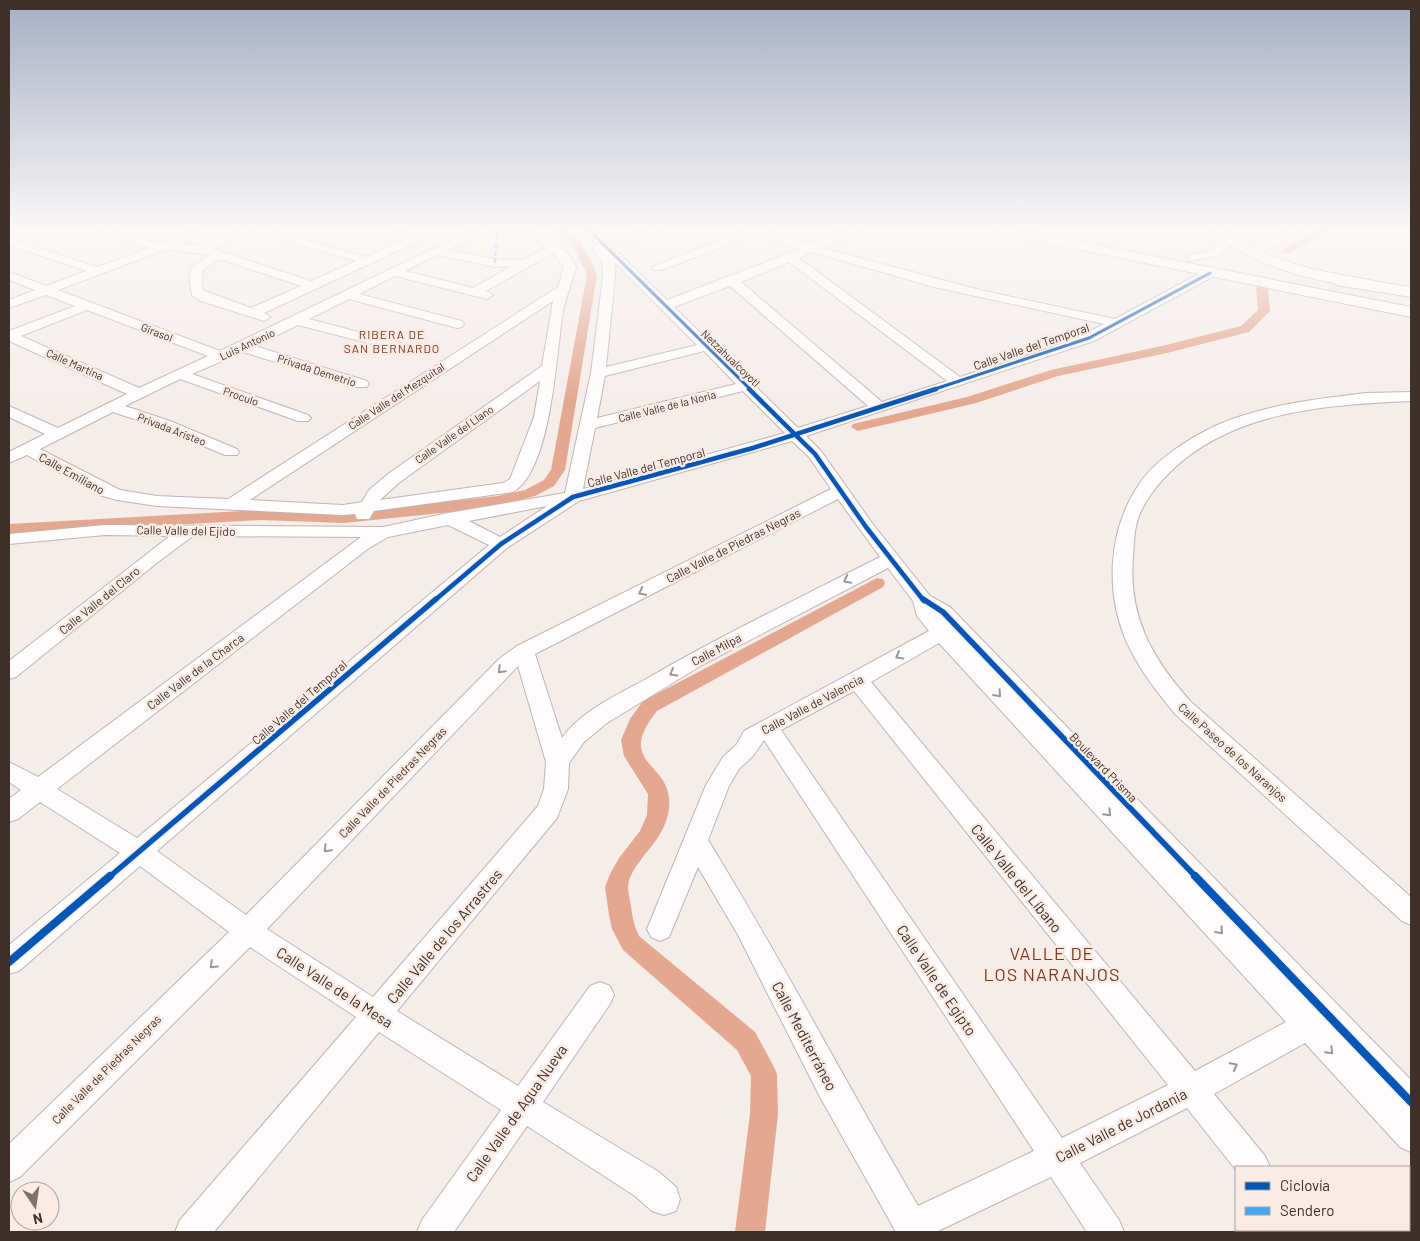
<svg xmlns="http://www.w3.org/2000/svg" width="1420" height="1241" font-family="Barlow,sans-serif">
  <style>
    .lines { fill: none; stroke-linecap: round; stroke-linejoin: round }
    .canal { fill: #e4a890; fill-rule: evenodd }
    .minor-casing { stroke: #bfb5b1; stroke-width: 2 }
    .major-casing { stroke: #bfb5b1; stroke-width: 2 }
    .minor { fill: #fefcfc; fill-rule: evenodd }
    .major { fill: #fefcfc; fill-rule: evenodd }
    .quiet { stroke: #3fa9f5; stroke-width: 2.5; stroke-dasharray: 5 2.5; stroke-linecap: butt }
    .cycleway-far3-casing { stroke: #faebe5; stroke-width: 5 }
    .cycleway-far2-casing { stroke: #faebe5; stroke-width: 7 }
    .cycleway-far1-casing { stroke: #faebe5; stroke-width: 9 }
    .cycleway-casing { stroke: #faebe5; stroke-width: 11 }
    .cycleway-far3 { stroke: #0057b8; stroke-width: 3 }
    .cycleway-far2 { stroke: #0057b8; stroke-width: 4.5 }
    .cycleway-far1 { stroke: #0057b8; stroke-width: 5.5 }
    .cycleway { stroke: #0057b8; stroke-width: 8 }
    .oneway { stroke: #9e9694 }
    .labels { text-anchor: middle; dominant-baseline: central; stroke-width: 5; stroke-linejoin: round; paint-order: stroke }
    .far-street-label { font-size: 11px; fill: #3e302b; stroke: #faebe5 }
    .far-quarter-label { font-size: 12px; letter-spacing: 1px; fill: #7b391e; stroke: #faebe5 }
    .street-label { font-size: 12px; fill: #3e302b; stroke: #faebe5 }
    .near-street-label { font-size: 15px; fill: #3e302b; stroke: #faebe5 }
    .near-quarter-label { font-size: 18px; letter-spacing: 1px; fill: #7b391e; stroke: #faebe5 }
  </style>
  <rect width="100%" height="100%" fill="#f5edea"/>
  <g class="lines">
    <!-- canal -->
    <path class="canal" d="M555 230H566L580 239 597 275 565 470 554 486 535 496 498 506 451 512 344 523 261 520 9 534V524L261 510 344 513 498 496 525 490 544 480 551 470 587 275 572 243Z
      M1317 230H1328L1290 253 1286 254 1281 251Z
      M1262 285 1268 288 1270 311 1249 332 1167 353 1058 376 976 403 858 431 851 427 853 424 967 397 1051 370 1166 345 1241 326 1258 310 1256 288Z
      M877 578 883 579 885 583 883 587 657 711C616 762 666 762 669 798 673 839 630 859 628 887 628 893 630 900 631 906 632 916 634 926 639 936L755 1032 773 1065 777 1074 778 1114 765 1232H735L750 1114 751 1076 737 1050 623 950 612 929 609 915 605 887 610 874 619 858 640 831 647 815 648 794 624 756 621 740 630 719 643 701Z"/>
    <defs>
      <path id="minor" d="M97 230H113L149 241 165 242 199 230H213L212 232 182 244 201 245 240 230H271L366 257 405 239 377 232 376 230H393L421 237 423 239 264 313 271 317 264 321 201 301 192 295 189 278 191 268 209 255 167 249 58 290 220 351 432 249 476 230H491L448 250 495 259 523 260 546 248 535 239 516 232 515 230C539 230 566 244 576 267 572 282 566 297 563 311 556 353 552 470 513 492L374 511 369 519H357L355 514 343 515 157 506 117 500 99 495 27 455 9 463V452L45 434 9 417V406L58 428 127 394 9 341V331L75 306 46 295 9 308V300L35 290 9 280V272L46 286 86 271 9 245V238L97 267 150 248 98 232ZM254 230 256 232 356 261 311 281 213 249ZM553 253 564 267 558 287 228 499 157 496 120 490 40 449 113 412 158 427 225 455H237L239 452 237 449 170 421 125 406 180 379 298 421H308L311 418 308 415 192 374 243 352 357 387H367L369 384 367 381 255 346 298 325 407 353 412 352 414 349 412 346 309 319 349 299 457 328 462 327 464 324 462 321 359 294 395 276 487 299 493 295 486 291ZM437 255 495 267 512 266 473 288 405 271ZM220 259 301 286 251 308 202 290 203 270ZM553 301 542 366 388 474 369 490 362 502 343 505 250 500ZM87 310 208 356 139 388 21 336ZM540 381 534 417 510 479 503 483 380 500 400 482Z
        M584 230H595L667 300 800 249 755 234 662 270H654L652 267 745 230H765L811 244 846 230H860L859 232 822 248 980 290 1115 319 1206 270H1214L1216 273 1214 276 1094 341 806 436 821 451 872 523 930 596 950 607 1411 1080V1152L1400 1147 1305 1043 1214 1094 1265 1156 1270 1167H1236V1170L1187 1108 1080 1163 1119 1220 1124 1232H1087L1051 1177 936 1232H896L820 1097 738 935 698 867 669 937 660 941 651 937 647 929 706 785 723 757 737 744 744 731 929 631 917 616 913 601 888 568 702 665 607 723 584 742 569 763 568 789 557 818 397 1011 518 1086 590 986 600 982 610 986 614 995 610 1004 543 1102 659 1172 676 1187 680 1199 676 1211 664 1215 652 1211 635 1196 527 1126 454 1232H417L422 1220 501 1110 379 1032 214 1232H175L180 1220 356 1017 250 947 20 1177 9 1182V1144L229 932 140 866 19 971 9 974V945L120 853 40 802 18 819 9 822V799L21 790 9 782V762L38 777 361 537 193 536 158 562 16 677 9 679V661L170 536 105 535 9 544V534L105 525 383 527 448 513 565 493 591 373 603 277 602 261 592 248 597 245ZM812 252 934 287 1104 324C1059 348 1008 361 960 377L799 258ZM614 262 697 345 606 367 615 277ZM789 262 947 381 882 402 741 282ZM730 286 868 406 798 428 674 307ZM704 351 736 384 597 418 605 376ZM743 391 785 433 583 489 595 428ZM792 441 809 457 831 489 517 646 499 659 246 915 157 851 507 548 579 501ZM838 499 880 557C801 597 722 635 646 679 617 695 581 711 562 738L535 654ZM547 506 500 537 469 521ZM448 525 489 545 137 838 57 789 369 548 388 537ZM939 643 1286 1022 1195 1071 871 682ZM518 666 546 762 544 789 538 806 373 997 267 929ZM854 691 1168 1085 1062 1138 781 730ZM764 740 1034 1151 918 1206C847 1085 782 960 708 840L729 786 739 769 753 756Z
        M644 230H659L629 243H621L619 241Z
        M1214 230H1226L1253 248 1287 230H1300L1262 253 1311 269 1411 288V296C1352 286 1281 279 1231 245L1218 256 1188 261V255C1202 252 1214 253 1224 239Z
        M1366 393 1411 392V401C1328 405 1233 410 1170 472 1156 486 1140 506 1136 526 1134 535 1134 546 1133 556 1128 617 1152 658 1191 702L1411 897V925L1402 921 1175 714C1158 693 1142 673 1130 649 1104 597 1107 530 1140 483 1156 459 1190 438 1215 426 1262 405 1316 399 1366 393Z
        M1287 1230H1322L1323 1232H1288Z"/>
      <path id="major" d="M995 230H1021L1411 307V317L1002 234Z
        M1342 277 1411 287V297L1336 285 1334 282 1336 279Z"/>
    </defs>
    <!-- minor casing -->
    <use href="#minor" class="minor-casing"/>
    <!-- major casing -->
    <use href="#major" class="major-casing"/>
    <!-- minor -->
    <use href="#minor" class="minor"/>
    <!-- major -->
    <use href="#major" class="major"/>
    <!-- quiet -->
    <path class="quiet" d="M495 263 497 230"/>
    <defs>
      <path id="cycleway-far3" d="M589 230 751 390
        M932 390 1089 338 1210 273"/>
      <path id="cycleway-far2" d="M749 389 815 454 866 527 924 601
        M434 601 501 544 573 497 753 448 936 389"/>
      <path id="cycleway-far1" d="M923 599 943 612 1197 878
        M108 878 436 599"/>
      <path id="cycleway" d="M1195 876 1411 1102
        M9 962 110 876"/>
    </defs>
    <!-- cycleway-far3 casing -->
    <use href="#cycleway-far3" class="cycleway-far3-casing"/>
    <!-- cycleway-far2 casing -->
    <use href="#cycleway-far2" class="cycleway-far2-casing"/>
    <!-- cycleway-far1 casing -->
    <use href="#cycleway-far1" class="cycleway-far1-casing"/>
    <!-- cycleway casing -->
    <use href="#cycleway" class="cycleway-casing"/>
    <!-- cycleway-far3 -->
    <use href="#cycleway-far3" class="cycleway-far3"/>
    <!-- cycleway-far2 -->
    <use href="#cycleway-far2" class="cycleway-far2"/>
    <!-- cycleway-far1 -->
    <use href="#cycleway-far1" class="cycleway-far1"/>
    <!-- cycleway -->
    <use href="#cycleway" class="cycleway"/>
  </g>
  <!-- one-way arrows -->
  <defs><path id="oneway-chevron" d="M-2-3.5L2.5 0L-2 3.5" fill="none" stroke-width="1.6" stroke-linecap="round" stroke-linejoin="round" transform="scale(1.25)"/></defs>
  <g class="oneway">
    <use href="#oneway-chevron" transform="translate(847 580) rotate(153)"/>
    <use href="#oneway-chevron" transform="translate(642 592) rotate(153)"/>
    <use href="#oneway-chevron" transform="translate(899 656) rotate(150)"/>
    <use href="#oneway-chevron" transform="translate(501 670) rotate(135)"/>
    <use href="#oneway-chevron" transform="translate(673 673) rotate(150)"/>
    <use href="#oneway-chevron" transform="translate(998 694) rotate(48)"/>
    <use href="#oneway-chevron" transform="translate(1108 813) rotate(46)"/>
    <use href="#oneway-chevron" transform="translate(327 849) rotate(134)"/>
    <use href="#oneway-chevron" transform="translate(1220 931) rotate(48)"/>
    <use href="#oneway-chevron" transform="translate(213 965) rotate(136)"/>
    <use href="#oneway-chevron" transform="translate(1330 1051) rotate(46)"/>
    <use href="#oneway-chevron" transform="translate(1234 1066) rotate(-28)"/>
  </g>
  <!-- sky -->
  <linearGradient id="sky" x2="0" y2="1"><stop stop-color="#a6afc5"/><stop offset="0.57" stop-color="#faf7f6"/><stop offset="1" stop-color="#faf7f6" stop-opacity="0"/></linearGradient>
  <rect width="1420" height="403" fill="url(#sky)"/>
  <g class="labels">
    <!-- far-street labels -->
    <g class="far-street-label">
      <text transform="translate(157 332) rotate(21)">Girasol</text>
      <text transform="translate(247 344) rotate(-25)">Luis Antonio</text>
      <text transform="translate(731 358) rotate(44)">Netzahualcoyotl</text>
      <text transform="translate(75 364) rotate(24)">Calle Martina</text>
      <text transform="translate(317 370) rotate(18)">Privada Demetrio</text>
      <text transform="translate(241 396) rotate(19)">Proculo</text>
      <text transform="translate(396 396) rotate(-33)">Calle Valle del Mezquital</text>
      <text transform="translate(667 406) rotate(-14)">Calle Valle de la Noria</text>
      <text transform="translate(172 429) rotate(21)">Privada Aristeo</text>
      <text transform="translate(454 434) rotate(-35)">Calle Valle del Llano</text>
    </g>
    <!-- far-quarter labels -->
    <g class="far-quarter-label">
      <text x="392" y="334">RIBERA DE<tspan x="392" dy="14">SAN BERNARDO</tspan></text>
    </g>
    <!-- street labels -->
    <g class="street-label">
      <text transform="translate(1031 346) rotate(-19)">Calle Valle del Temporal</text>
      <text transform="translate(646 467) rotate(-15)">Calle Valle del Temporal</text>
      <text transform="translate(72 473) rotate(29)">Calle Emiliano</text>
      <text transform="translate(186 530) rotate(1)">Calle Valle del Ejido</text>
      <text transform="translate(733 545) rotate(-27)">Calle Valle de Piedras Negras</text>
      <text transform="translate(99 600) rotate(-39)">Calle Valle del Claro</text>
      <text transform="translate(716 649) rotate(-28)">Calle Milpa</text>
      <text transform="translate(195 671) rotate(-37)">Calle Valle de la Charca</text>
      <text transform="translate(299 702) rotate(-41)">Calle Valle del Temporal</text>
      <text transform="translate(812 704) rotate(-28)">Calle Valle de Valencia</text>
      <text transform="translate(1233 752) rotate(42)">Calle Paseo de los Naranjos</text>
      <text transform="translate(1104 767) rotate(46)">Boulevard Prisma</text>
      <text transform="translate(392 782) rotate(-46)">Calle Valle de Piedras Negras</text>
      <text transform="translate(106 1069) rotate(-45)">Calle Valle de Piedras Negras</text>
    </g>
    <!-- near-street labels -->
    <g class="near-street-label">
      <text transform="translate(1017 878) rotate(51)">Calle Valle del Líbano</text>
      <text transform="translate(444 936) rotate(-50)">Calle Valle de los Arrastres</text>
      <text transform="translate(937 980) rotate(56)">Calle Valle de Egipto</text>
      <text transform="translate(335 987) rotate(33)">Calle Valle de la Mesa</text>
      <text transform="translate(805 1036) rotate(62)">Calle Mediterráneo</text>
      <text transform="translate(516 1113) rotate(-55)">Calle Valle de Agua Nueva</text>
      <text transform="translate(1121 1125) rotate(-27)">Calle Valle de Jordania</text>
    </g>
    <!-- near-quarter labels -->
    <g class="near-quarter-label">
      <text x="1052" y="953">VALLE DE<tspan x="1052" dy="21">LOS NARANJOS</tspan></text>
    </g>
  </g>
  <!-- border -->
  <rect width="1420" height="1241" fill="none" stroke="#3e302b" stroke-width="20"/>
  <!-- legend -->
  <rect x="1235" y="1166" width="175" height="65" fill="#faebe5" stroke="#afa09b"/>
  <rect x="1245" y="1182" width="25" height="8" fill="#0057b8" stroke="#afa09b"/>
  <text x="1280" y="1191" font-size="15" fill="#3e302b">Ciclovía</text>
  <rect x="1245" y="1207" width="25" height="8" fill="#3fa9f5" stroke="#afa09b"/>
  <text x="1280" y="1216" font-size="15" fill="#3e302b">Sendero</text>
  <!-- north arrow -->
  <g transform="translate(35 1206) rotate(167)"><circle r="24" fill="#faebe5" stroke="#afa09b"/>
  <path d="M0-4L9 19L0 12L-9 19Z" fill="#7e726e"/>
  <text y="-8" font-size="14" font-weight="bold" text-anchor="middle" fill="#3e302b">N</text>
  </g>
</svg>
